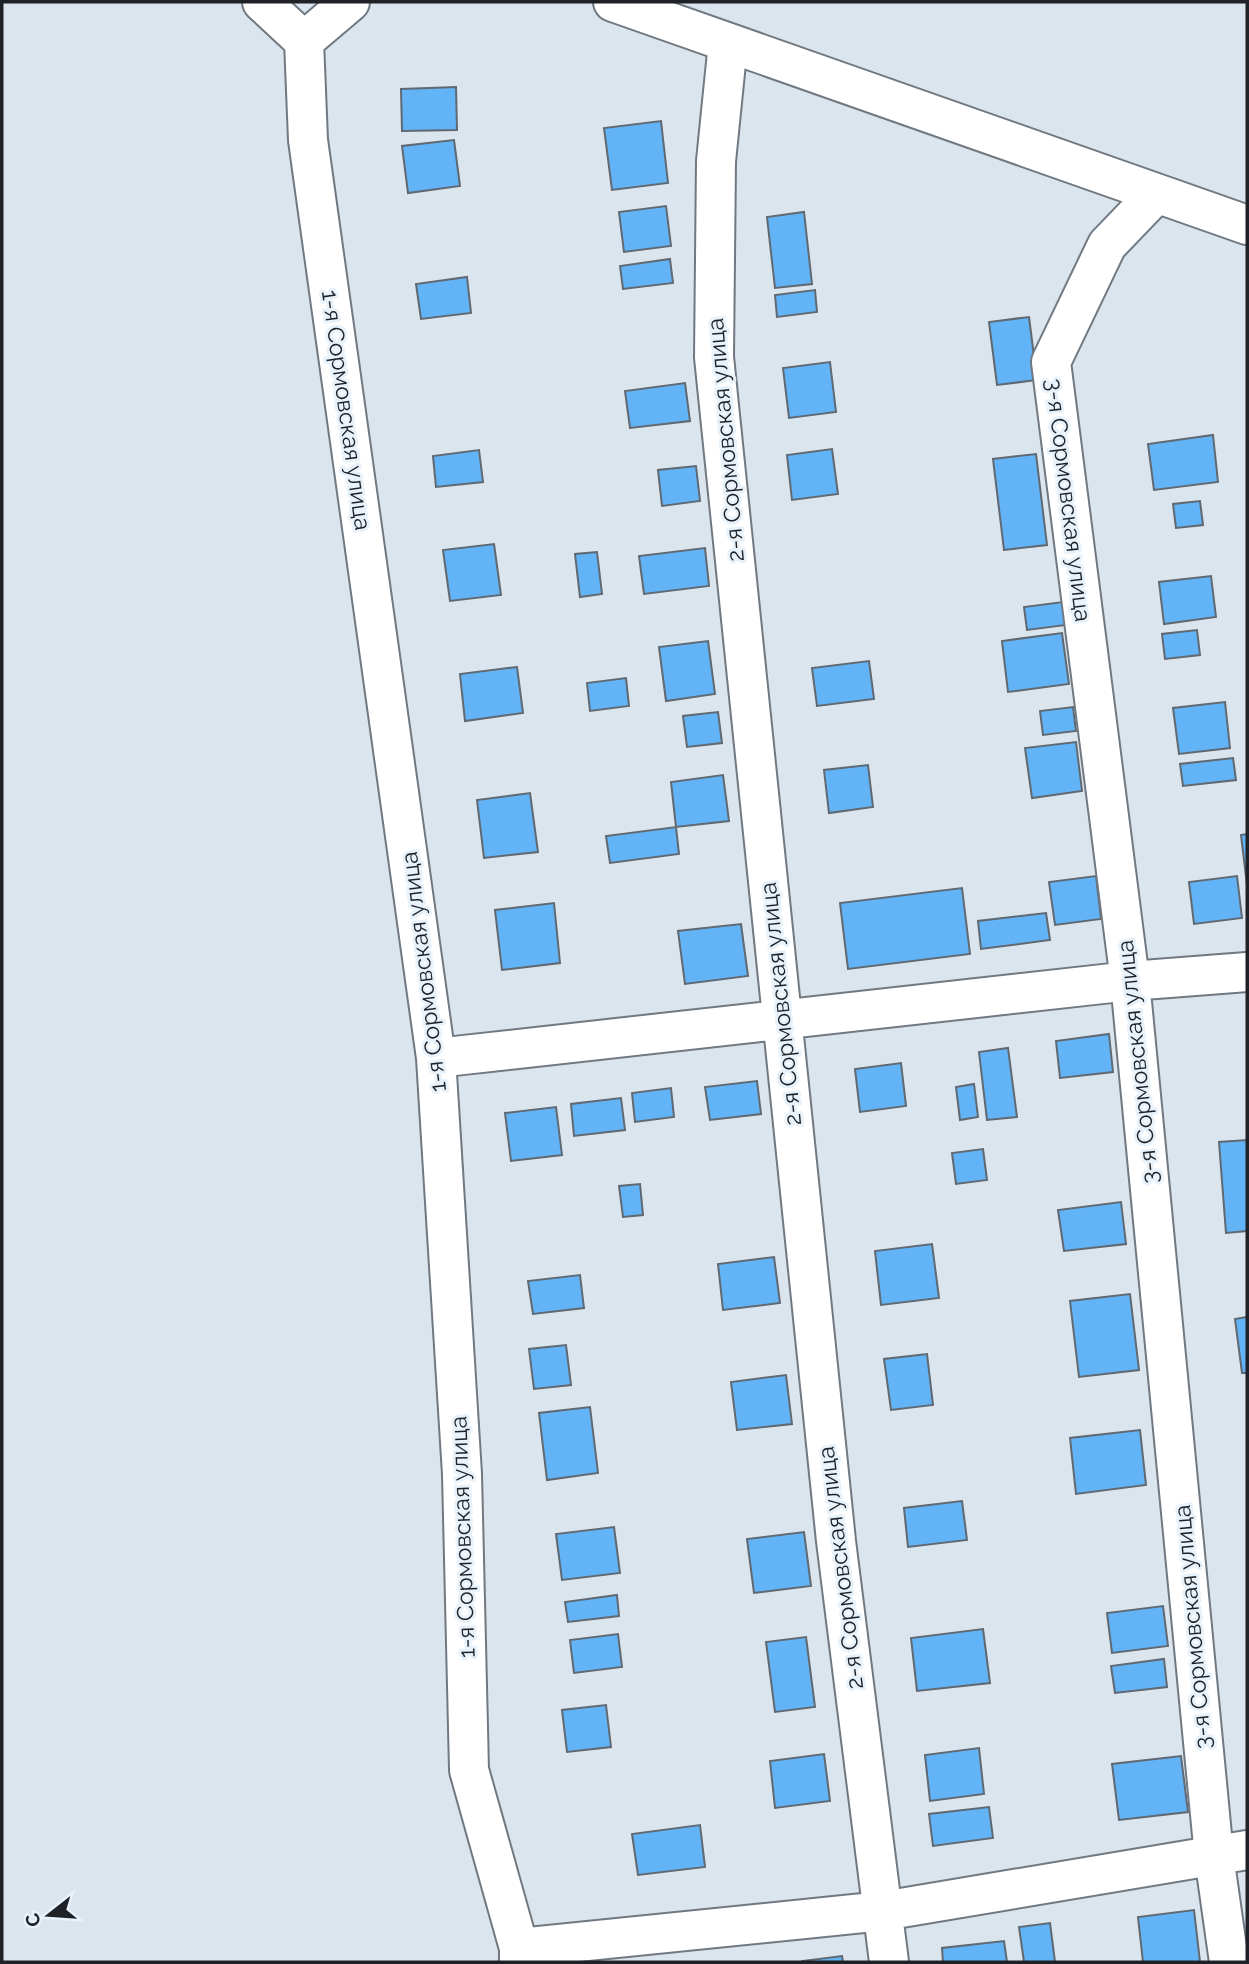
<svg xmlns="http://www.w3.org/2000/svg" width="1249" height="1964" font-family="Raleway,sans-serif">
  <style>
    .building { fill: #62b4f7; stroke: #606971; stroke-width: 2 }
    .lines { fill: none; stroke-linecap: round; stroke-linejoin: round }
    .minor-casing { stroke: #707981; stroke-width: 42 }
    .major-casing { stroke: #707981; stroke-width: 42 }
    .minor { stroke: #fff; stroke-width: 38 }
    .major { stroke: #fff; stroke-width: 38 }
    .labels { text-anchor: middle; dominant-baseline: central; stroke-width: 6; stroke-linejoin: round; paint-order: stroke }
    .street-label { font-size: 23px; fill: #1e2125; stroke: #e8f2fb }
  </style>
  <rect width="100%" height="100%" fill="#dbe5ee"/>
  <!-- building -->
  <path class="building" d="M456 87 457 130 402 131 401 89Z
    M661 121 668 183 612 190 604 128Z
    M454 140 460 186 408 193 402 146Z
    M666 206 671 246 624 252 619 212Z
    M804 212 812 284 775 288 767 217Z
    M670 259 673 283 623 289 620 266Z
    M467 277 471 313 421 319 416 284Z
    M815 290 817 312 777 317 775 295Z
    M1029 317 1037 380 997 385 989 322Z
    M830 362 836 412 789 418 783 368Z
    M685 383 690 421 630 428 625 391Z
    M1213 435 1218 482 1154 490 1148 444Z
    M832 449 838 494 792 500 787 455Z
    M479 450 483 482 436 487 433 456Z
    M1036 454 1047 545 1004 550 993 459Z
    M696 466 700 501 662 506 658 470Z
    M1200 501 1203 525 1176 528 1173 504Z
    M494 544 501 595 450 601 443 550Z
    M705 548 709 586 644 594 639 556Z
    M597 552 602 594 580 597 575 554Z
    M1211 576 1216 617 1164 624 1159 582Z
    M1063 602 1066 625 1027 630 1024 607Z
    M1197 630 1200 655 1165 659 1162 634Z
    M1062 633 1069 684 1008 692 1002 641Z
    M708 641 715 694 666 701 659 647Z
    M869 661 874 699 817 706 812 668Z
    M517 667 523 713 465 721 460 674Z
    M626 678 629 706 590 711 587 683Z
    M1225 702 1230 748 1179 754 1173 708Z
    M1073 707 1076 731 1043 735 1040 711Z
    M718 712 722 743 687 747 683 716Z
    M1076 742 1082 791 1032 798 1025 748Z
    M1233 758 1236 780 1183 786 1180 764Z
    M868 765 873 807 829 813 824 770Z
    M723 775 729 821 676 827 671 782Z
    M530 793 538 852 484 858 477 800Z
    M676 827 679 854 610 863 606 836Z
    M1247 834V885L1241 835Z
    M1096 876 1101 919 1055 925 1049 882Z
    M1237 876 1242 918 1194 924 1189 882Z
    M962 888 970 954 848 969 840 903Z
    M554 903 560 963 502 970 495 910Z
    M1046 913 1050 940 981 949 978 921Z
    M741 924 748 976 685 984 678 931Z
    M1109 1034 1113 1072 1060 1078 1056 1041Z
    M1008 1048 1017 1117 987 1120 979 1052Z
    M901 1063 906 1106 860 1112 855 1069Z
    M757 1081 761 1114 710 1120 705 1087Z
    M974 1084 978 1117 960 1120 956 1087Z
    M671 1088 674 1117 635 1122 632 1093Z
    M621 1098 625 1130 574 1136 571 1104Z
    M556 1107 562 1155 511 1161 505 1113Z
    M1247 1140V1231L1226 1233 1219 1142Z
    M983 1149 987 1180 956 1184 952 1153Z
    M640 1184 643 1215 623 1217 619 1186Z
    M1121 1202 1126 1244 1064 1251 1058 1210Z
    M932 1244 939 1298 881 1305 875 1251Z
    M774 1257 780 1303 723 1310 718 1264Z
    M580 1275 584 1308 533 1314 528 1281Z
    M1130 1294 1139 1370 1079 1377 1070 1301Z
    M1247 1317V1373H1242L1235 1319Z
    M566 1345 571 1385 534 1389 529 1349Z
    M927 1354 933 1405 891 1410 884 1359Z
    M786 1375 792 1424 737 1430 731 1382Z
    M590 1407 598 1473 547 1480 539 1413Z
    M1140 1430 1146 1485 1076 1494 1070 1438Z
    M962 1501 967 1540 908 1547 904 1508Z
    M614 1527 620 1573 562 1580 556 1534Z
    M804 1532 811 1586 754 1593 747 1539Z
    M617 1595 619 1616 568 1622 565 1602Z
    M1163 1606 1168 1646 1112 1653 1107 1613Z
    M983 1629 990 1683 917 1691 911 1638Z
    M618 1634 622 1667 574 1673 570 1640Z
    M806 1637 815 1707 775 1712 766 1642Z
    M1164 1659 1167 1687 1115 1693 1111 1666Z
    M606 1705 611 1747 567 1752 562 1710Z
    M979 1748 984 1794 930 1801 925 1755Z
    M824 1754 830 1801 775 1808 770 1761Z
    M1181 1756 1188 1812 1119 1820 1112 1764Z
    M989 1807 993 1838 933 1846 929 1814Z
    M700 1825 705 1867 638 1875 632 1834Z
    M1194 1910 1200 1962H1143L1138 1917Z
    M1050 1923 1055 1962H1024L1019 1927Z
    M1004 1941 1007 1962H943L942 1948Z
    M842 1956 843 1962H804L803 1961Z"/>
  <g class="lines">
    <defs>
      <path id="minor" d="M262 2 304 41
        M350 2 304 41 308 140 436 1058 462 1474 469 1770 519 1948V1962
        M728 43 716 161 714 357 836 1541 889 1962
        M1155 195 1107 245 1051 362 1130 981 1214 1856 1229 1962
        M436 1058 1130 981 1247 972
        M519 1948 883 1911 1247 1850"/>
      <path id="major" d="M613 2 1247 225"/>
    </defs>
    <!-- minor casing -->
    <use href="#minor" class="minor-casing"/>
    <!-- major casing -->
    <use href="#major" class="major-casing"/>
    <!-- minor -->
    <use href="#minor" class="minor"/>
    <!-- major -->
    <use href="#major" class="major"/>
  </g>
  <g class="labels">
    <!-- street labels -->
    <g class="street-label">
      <text transform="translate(347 410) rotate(82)">1-я Сормовская улица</text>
      <text transform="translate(725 440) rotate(-95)">2-я Сормовская улица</text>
      <text transform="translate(1069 500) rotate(83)">3-я Сормовская улица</text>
      <text transform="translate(423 972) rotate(-97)">1-я Сормовская улица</text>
      <text transform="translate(780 1004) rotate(-96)">2-я Сормовская улица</text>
      <text transform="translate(1137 1062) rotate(-96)">3-я Сормовская улица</text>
      <text transform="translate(462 1537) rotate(-92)">1-я Сормовская улица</text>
      <text transform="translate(840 1568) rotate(-97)">2-я Сормовская улица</text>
      <text transform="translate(1192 1627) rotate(-95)">3-я Сормовская улица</text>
    </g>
  </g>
  <!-- border -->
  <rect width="1249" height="1964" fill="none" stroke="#1e2125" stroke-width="7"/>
  <!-- north arrow -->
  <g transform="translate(49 1915) rotate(253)" stroke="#e8f2fb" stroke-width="5" paint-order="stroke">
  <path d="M0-5L12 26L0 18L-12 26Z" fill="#1e2125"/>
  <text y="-10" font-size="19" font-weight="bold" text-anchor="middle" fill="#1e2125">С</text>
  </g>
</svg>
